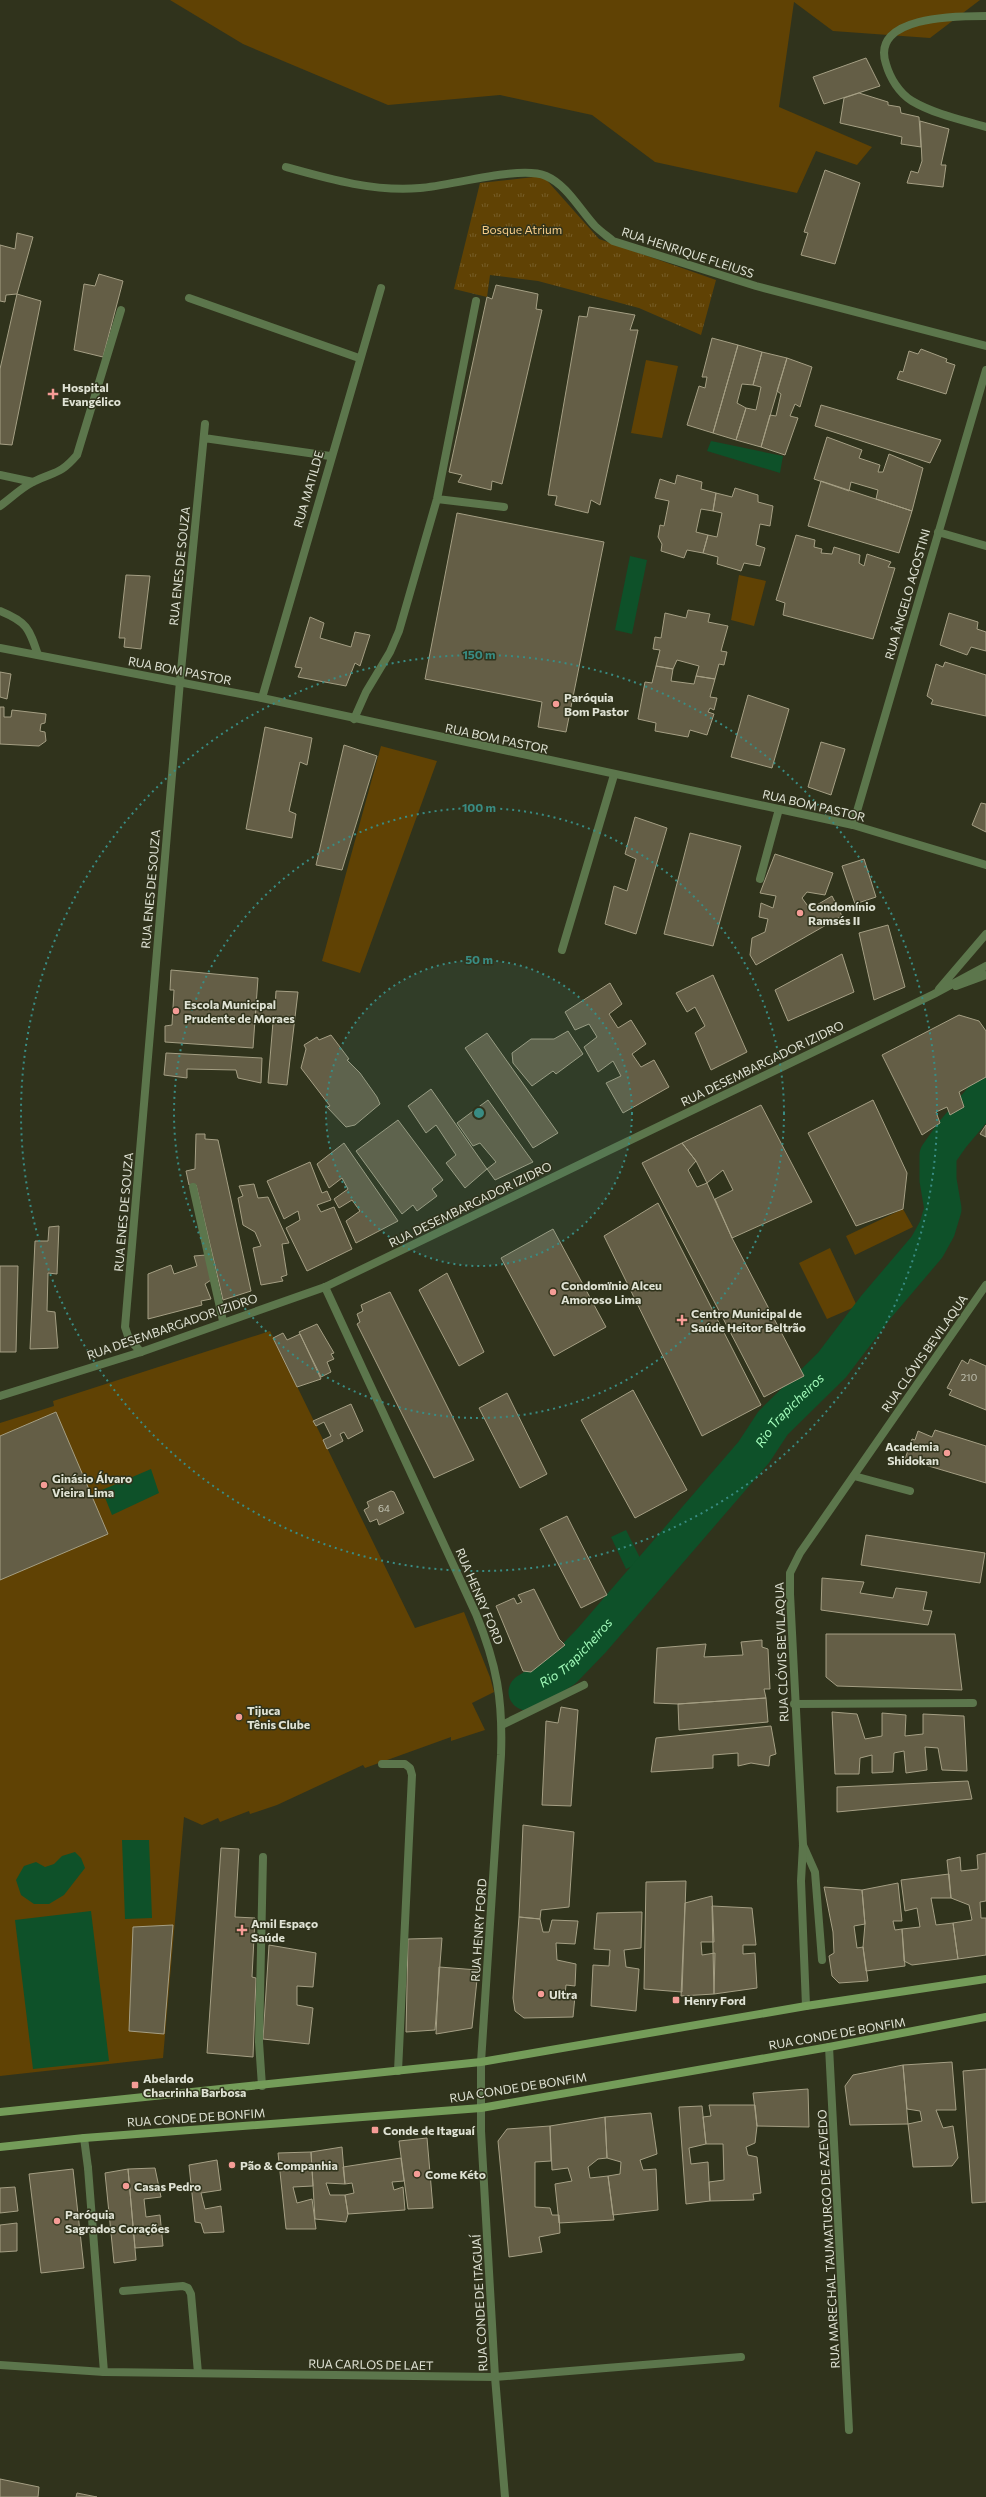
<svg xmlns="http://www.w3.org/2000/svg" width="986" height="2497" font-family="Commissioner,sans-serif">
  <style>
    .green { fill: #604204 }
    .park { fill: url(#park-tufts) }
    .water { fill: #0e5129 }
    .lines { fill: none; stroke-linecap: round; stroke-linejoin: round }
    .river { stroke: #0e5129; stroke-width: 37 }
    .building { fill: #645e46; stroke: #a59f84 }
    .service { stroke: #5c764c; stroke-width: 8 }
    .pedestrian { stroke: #5c764c; stroke-width: 8 }
    .minor { stroke: #5c764c; stroke-width: 8 }
    .tertiary { stroke: #5c764c; stroke-width: 8 }
    .secondary { stroke: #749c59; stroke-width: 8 }
    .ring { fill: none; stroke: #398c83; stroke-width: 2; stroke-dasharray: 2 4 }
    .poi-dot { fill: #f59c96; stroke: #30331c; stroke-width: 1.5 }
    .labels { text-anchor: middle; dominant-baseline: central; stroke-width: 3; stroke-linejoin: round; paint-order: stroke }
    .number-label { font-size: 10px; fill: #c1c2b1 }
    .park-label { font-size: 12px; fill: #f7cc88; stroke: #30331c }
    .street-label { font-size: 12px; fill: #e0e3d5; stroke: #30331c }
    .poi-label { font-size: 12px; font-weight: bold; fill: #e0e3d5; stroke: #30331c; text-anchor: start }
    .water-label { font-size: 13px; font-style: italic; fill: #a2fbba; stroke: #30331c }
    .centre { fill: #398c83; stroke: #30331c; stroke-width: 2 }
    .ring-label { font-size: 12px; text-anchor: middle; font-weight: bold; fill: #398c83; stroke: #30331c; stroke-width: 3; stroke-linejoin: round; paint-order: stroke }
  </style>
  <defs>
    <pattern id="park-tufts" width="24" height="20" patternUnits="userSpaceOnUse"><rect width="24" height="20" fill="#604204"/><path d="M3 7l-1-3M5 7V3M7 7l1-3M15 17l-1-3M17 17v-4M19 17l1-3" fill="none" stroke="#765d28"/></pattern>
  </defs>
  <rect width="100%" height="100%" fill="#30331c"/>
  <!-- green -->
  <path class="green" d="M170 0H980L930 38 833 31 794 2 779 107 872 147 857 165 816 151 797 193 655 162 592 115 500 95 388 105 243 44Z
    M646 360 678 366 662 438 631 433Z
    M739 575 766 581 754 626 731 620Z
    M381 746 437 761 360 973 322 961Z
    M903 1209 913 1227 855 1255 846 1236Z
    M830 1248 857 1306 827 1319 799 1263Z
    M270 1331 415 1628 464 1612 490 1677 494 1692 472 1703 485 1730 451 1741V1737L365 1768 363 1765 277 1805 250 1814 249 1811 220 1822 218 1818 202 1825 184 1817 163 2058 0 2076V1423L54 1406 53 1401Z"/>
  <!-- park -->
  <path class="park" d="M543 176 599 239 716 280 701 335 639 308 538 281 490 275 487 297 454 289 480 183Z"/>
  <!-- water -->
  <path class="water" d="M711 441 783 456 780 473 707 451Z
    M630 556 647 560 632 634 615 630Z
    M151 1469 159 1493 112 1515 102 1490Z
    M626 1530 642 1562 626 1569 611 1537Z
    M122 1840H149L152 1918 125 1919Z
    M75 1852 81 1858 85 1868 64 1895 49 1904H34L21 1895 16 1880 24 1866 36 1862 45 1867 54 1864 62 1856Z
    M91 1911 109 2061 33 2069 15 1920Z"/>
  <g class="lines">
    <!-- river -->
    <path class="river" id="s1" d="M527 1692 564 1669 592 1640 754 1452 773 1423 832 1365 876 1307 927 1247 937 1229 943 1209 938 1180V1155L952 1135 986 1095"/>
  </g>
  <!-- building -->
  <path class="building" d="M866 58 880 86 824 104 813 77Z
    M859 93 888 102V105L900 107 901 113 919 117 921 147 901 144 902 137 840 123 844 98Z
    M920 121 949 129 941 165H946L943 187 907 183 911 171 918 173 922 161Z
    M825 170 860 183 835 264 801 255 808 233 804 232Z
    M17 233 33 237 17 294 6 295 5 302 0 301V245L15 249Z
    M99 274 123 281 103 357 74 350 84 284 95 286Z
    M496 285 538 294 536 309 542 310 502 484 492 481 491 490 458 482 462 475 449 472 487 297 492 299Z
    M17 294 41 301 12 445 0 444V369Z
    M589 307 635 315 630 330H638L600 505 591 500 588 513 555 505 557 496 548 495 579 316 587 317Z
    M712 338 738 345 713 433 687 425 699 386 705 388 707 377H702Z
    M738 345 762 352 753 385 742 384 737 403 746 408 736 440 713 433Z
    M921 349 947 359 946 362 955 365 946 394 897 379 900 371 903 372 909 351 918 354Z
    M762 352 787 358 761 447 736 440 746 408 756 410 761 387 753 385Z
    M787 358 812 367 800 407 795 404 790 416 798 418 785 455 761 447 770 415 776 416 781 394 777 391Z
    M821 405 941 440 930 463 815 426Z
    M827 437 862 450 859 458 880 465 878 472H883L889 454 923 468 912 511 876 499 878 490 851 482 849 491 814 479Z
    M677 475 702 482 701 489 716 493 713 511 701 509 696 532 708 535 703 553 687 550 684 558 661 551 662 544 658 537 660 525 664 526 669 501 655 498 660 479 675 484Z
    M821 481 912 511 899 553 808 526Z
    M735 488 758 495V502L773 506 770 526 760 524 756 545 765 548 760 566 744 563 741 571 717 564 718 557 703 553 708 535 717 537 722 513 713 511 716 493 732 497Z
    M457 513 604 542 566 732 538 727 542 702 425 679Z
    M796 535 815 540 814 547 822 549 821 553 832 554 834 547 860 555 859 563 864 566 867 554 891 562 888 567 895 568 873 639 783 615 785 603 776 600Z
    M126 575 150 576 141 649 124 647 125 638H119Z
    M688 610 710 614 708 622 728 626 721 651 727 652 724 665 719 664 715 679 696 676 699 666 677 660 673 669 656 666 660 650 653 649 655 637 661 638 665 613 686 618Z
    M949 613 978 622 977 629 986 632V651L971 647 967 655 940 645Z
    M310 617 324 623 320 638 351 647 355 632 370 635 360 666 355 663 346 686 298 677 302 668 295 667Z
    M945 662 986 675V716L931 704 933 700 927 696 936 664 943 667Z
    M656 666 673 669 671 681 694 684 696 676 715 679 710 697 717 698 714 710 710 708 708 712 714 714 707 735 690 730 688 737 655 731 656 723 638 719 645 682 652 683Z
    M0 672 11 674 7 699 0 697Z
    M748 695 789 709 772 768 731 757Z
    M0 707H4V717H11L12 710 46 714 45 723 41 724 40 731 45 732 46 741 39 746 0 744Z
    M265 727 312 738 307 765 300 762 289 811 296 814 292 838 246 829Z
    M821 742 845 749 831 795 808 787Z
    M344 745 377 756 342 870 316 865Z
    M981 803 986 804V832L972 825Z
    M635 817 667 828 636 934 605 924 614 886 627 891 636 859 625 854Z
    M690 833 741 846 713 946 664 934Z
    M775 854 833 873 825 895 807 892 802 898 810 909 832 896 842 916 756 965 750 955 752 938 765 932 768 919 759 917 761 903 773 908 776 896 760 893Z
    M864 859 876 897 855 904 842 866Z
    M888 925 905 987 874 1000 859 933Z
    M842 954 854 992 788 1021 775 990Z
    M171 970 258 978 253 1048 165 1042V1026L172 1025 174 990H170Z
    M713 975 747 1052 711 1070 695 1033 705 1026 695 1007 687 1012 676 993Z
    M610 983 622 1004 609 1014 618 1028 631 1020 646 1044 632 1054 641 1067 654 1060 669 1087 623 1113 606 1083 621 1076 613 1061 598 1072 584 1047 597 1037 589 1024 575 1030 565 1012Z
    M276 991 298 992 287 1085 268 1083 273 1022H255L256 1006 275 1007Z
    M959 1015 979 1021 986 1031V1077L959 1092 964 1107 950 1115 947 1107 936 1112 940 1123 922 1135 882 1055Z
    M568 1031 583 1054 556 1074 553 1071 532 1086 513 1063 512 1053 531 1039H554Z
    M487 1033 558 1133 533 1148 465 1048Z
    M331 1035 349 1059 347 1060 360 1073 377 1097 380 1104 355 1125 346 1127 327 1107 330 1106 301 1068 306 1049 304 1045 317 1037 319 1040Z
    M166 1053 262 1058 261 1083 238 1078 236 1070 187 1069V1078L164 1075Z
    M431 1089 487 1169 465 1188 446 1163 456 1155 436 1125 426 1133 408 1106Z
    M488 1100 533 1162 495 1180 487 1169 496 1162 480 1143 473 1146 457 1123Z
    M873 1100 907 1173 903 1209 856 1226 808 1133Z
    M761 1105 812 1202 732 1238 715 1199 733 1190 723 1170 707 1183 696 1161 682 1143Z
    M398 1120 443 1180 432 1189 437 1196 417 1211 413 1205 402 1214 356 1151Z
    M986 1125V1137L980 1134Z
    M196 1134H205V1139L218 1140 251 1291 223 1300 196 1185H189L186 1171 195 1169Z
    M344 1143 398 1221 356 1243 346 1221 360 1211 352 1200 339 1208 334 1199 348 1189 342 1178 329 1188 317 1164Z
    M682 1143 696 1161 688 1170 697 1187 707 1183 732 1238 804 1376 764 1397 642 1163Z
    M310 1162 322 1193 327 1191 331 1200 317 1205 321 1212 334 1207 352 1249 307 1271 286 1228 300 1220 298 1211 284 1219 267 1181Z
    M254 1184 258 1198 268 1197 289 1243 282 1244 287 1275 281 1277 283 1281 261 1285 253 1248 261 1246 255 1232 243 1225 238 1198 243 1196 239 1186Z
    M658 1203 761 1405 702 1436 604 1236Z
    M59 1226 57 1274 48 1273 47 1311 55 1312 58 1348 30 1349 35 1241H48L49 1227Z
    M553 1229 606 1327 554 1356 501 1258Z
    M206 1255 211 1280 205 1284 211 1299 201 1301 202 1305 148 1319V1274L171 1265 174 1274 197 1266 194 1256Z
    M0 1266H18L16 1352H0Z
    M447 1273 484 1352 459 1366 419 1290Z
    M390 1292 474 1460 434 1478 357 1324 360 1322 357 1314 363 1311 361 1305Z
    M317 1324 334 1353 331 1354 334 1359 327 1362 331 1372 321 1377 299 1332Z
    M283 1333 287 1340 300 1334 321 1379 297 1387 273 1338Z
    M970 1359 986 1366V1410L949 1395 952 1390 947 1388 962 1360 968 1364Z
    M633 1390 687 1490 635 1518 581 1420Z
    M507 1393 547 1474 520 1488 479 1408Z
    M351 1404 363 1431 348 1439 344 1432 340 1434 343 1441 327 1449 323 1440 331 1436 324 1422 316 1426 313 1421Z
    M56 1412 108 1534 0 1580V1436Z
    M935 1430 986 1446V1483L905 1459 912 1439 915 1440 918 1431 932 1437Z
    M391 1491 394 1492 404 1513 379 1525 377 1519 370 1522 364 1510 369 1507 367 1502Z
    M567 1516 607 1595 581 1608 540 1529Z
    M866 1535 985 1553 980 1583 861 1565Z
    M822 1578 864 1582 860 1593 893 1598 896 1588 927 1592 923 1610 932 1611 928 1625 821 1610Z
    M534 1589 559 1639 565 1645 531 1672 523 1671 496 1606 514 1598 517 1604 522 1602 518 1595Z
    M826 1634H955L962 1690 837 1686 826 1677Z
    M762 1640V1647L768 1649 770 1689H764L766 1698 678 1704 654 1703 657 1648 706 1644 704 1657 743 1655 741 1642Z
    M766 1698 768 1722 679 1730 678 1704Z
    M561 1707 578 1710 571 1806 542 1805 546 1721 558 1723Z
    M832 1712 857 1714 865 1739 882 1736V1713L906 1715 905 1736 923 1734V1714L964 1716 967 1771 942 1770 938 1748 925 1747 927 1770 906 1773 904 1751 894 1753 893 1772 872 1773V1755L860 1758 859 1774H835Z
    M771 1726 776 1754 770 1756 769 1766 751 1763 738 1766V1753L713 1755V1768L651 1772 656 1738Z
    M968 1781 972 1799 837 1812V1787Z
    M523 1825 574 1832 569 1907 541 1910 540 1919 519 1917Z
    M221 1848 239 1849 235 1917 255 1918 252 1977 256 1978 253 2057 207 2053Z
    M986 1853V1901L980 1902 981 1918H986V1955L958 1959 953 1923 972 1920 969 1905 951 1898 947 1860 960 1857 961 1871 978 1869 977 1855Z
    M949 1874 951 1898H931L936 1925 953 1923 958 1959 912 1965 904 1961 902 1929 920 1927 917 1908 905 1911 901 1880Z
    M686 1881 682 1992 644 1989 646 1882Z
    M898 1883 902 1921H893L895 1930 902 1929 905 1966 866 1971 863 1947 865 1924 862 1890Z
    M824 1887 862 1890 865 1924 854 1926 857 1948 863 1947 868 1981 839 1983 832 1976 829 1956 834 1953 833 1932Z
    M712 1896 714 1942H701L702 1955 715 1953 714 1994 681 1996 685 1903Z
    M712 1906 752 1908 756 1945H743V1954L755 1953 757 1988 714 1994Z
    M642 1912 641 1948 624 1950 626 1967 639 1969 636 2011 591 2006 593 1965 609 1966 610 1950 594 1949 597 1913Z
    M519 1917 540 1919 543 1932H549L552 1920 578 1921 575 1944 556 1943 557 1960 576 1964 575 1986 566 1985 565 1995 575 1996 573 2017 524 2018 515 2011 513 1998Z
    M173 1925 164 2034 129 2031 133 1927Z
    M442 1938 435 2030 406 2032 408 1939Z
    M269 1945 316 1953 313 1987 297 1986V2005L313 2008 309 2044 263 2039Z
    M439 1967 478 1970 472 2028 436 2034Z
    M952 2062 956 2110H936L943 2128 953 2126 958 2158 952 2166 913 2167 908 2124 922 2121 920 2111 907 2109 903 2065Z
    M903 2065 908 2124 850 2125 845 2086 853 2075Z
    M986 2069V2202L972 2203 963 2071Z
    M808 2089 809 2127 757 2126 753 2093Z
    M709 2105H755L757 2126 755 2143 746 2147 748 2155 757 2157 761 2193 753 2194 754 2200 710 2201 709 2182 724 2180 723 2144H706L703 2117 711 2116Z
    M702 2106 706 2144 689 2148 691 2164 708 2162 710 2201 686 2204 679 2107Z
    M651 2113 657 2154 640 2160 643 2170 656 2169 658 2210 613 2215 608 2176 620 2174 621 2162 607 2158 605 2117Z
    M605 2117 607 2158 598 2159 588 2167 590 2178 608 2176 614 2220 559 2223 555 2184 572 2181 568 2168 552 2170 550 2126Z
    M550 2126 551 2161 535 2162V2207L550 2208 552 2215H559L560 2233 539 2237 542 2252 509 2257 498 2141 507 2129Z
    M427 2138 433 2208 408 2209 399 2141Z
    M342 2147 345 2184 326 2183 330 2195H345L348 2214 346 2222 315 2219 311 2152Z
    M311 2152 313 2186 293 2187 297 2203 312 2199 316 2229H286L278 2153Z
    M401 2158 404 2181 392 2182 394 2190 403 2187 405 2210 348 2214 345 2195 354 2193 352 2183 345 2184 343 2167Z
    M217 2160 221 2190 201 2193 205 2209 221 2206 224 2232 204 2233 201 2223 195 2222 189 2165Z
    M155 2168 161 2197 144 2199 146 2217 160 2215 163 2246 135 2248 128 2169Z
    M73 2169 84 2268 41 2273 29 2174Z
    M128 2169 136 2260 114 2263 105 2173Z
    M15 2187 18 2211 0 2213V2188Z
    M17 2223V2251L0 2252V2225Z
    M0 2479 39 2487 38 2497H0Z
    M77 2493 97 2497H76Z"/>
  <g class="lines">
    <!-- service -->
    <path class="service" d="M189 298 359 358
      M0 475 33 482
      M0 506C11 498 21 488 33 482 54 471 59 476 77 455L121 310
      M0 611C27 622 29 628 38 655
      M760 879 779 809
      M562 950 614 775
      M854 1476 910 1491
      M794 1704 973 1703
      M502 1725 584 1685
      M382 1764H405L410 1768 412 1775 398 2071
      M803 1845 815 1872 822 1960
      M262 2086 259 2042 263 1857
      M88 2168 104 2372
      M123 2291 183 2286 188 2288 191 2294 198 2373"/>
    <!-- pedestrian -->
    <path class="pedestrian" d="M84 2138 88 2168"/>
    <!-- minor -->
    <path class="minor" d="M986 16C956 16 870 16 886 64 890 78 899 93 912 101 934 114 962 120 986 127
      M286 167C329 179 374 192 420 188 451 186 520 165 546 176 567 185 580 210 595 226 600 231 607 236 613 241L756 286 986 346
      M204 438 330 456
      M437 499 504 507
      M938 532 986 546
      M262 698 381 288
      M354 719 366 692 390 652 399 631 437 499 476 301
      M853 825 986 370
      M193 1187 223 1321
      M325 1287 476 1614C497 1665 503 1700 501 1755L481 2062V2131L495 2377 505 2497
      M141 1352 129 1339 125 1327 180 681 205 424
      M806 2006 801 1881 803 1845 790 1594V1573L800 1553 986 1285
      M829 2047 849 2430
      M0 2365 104 2372 495 2377 741 2357"/>
    <!-- tertiary -->
    <path class="tertiary" d="M0 648 262 698 853 825 986 865
      M956 986 986 975
      M939 989 986 934
      M0 1396 141 1352 325 1287 934 994 986 966"/>
    <!-- secondary -->
    <path class="secondary" d="M0 2112 481 2062 806 2006 986 1979
      M0 2147 84 2138 481 2108 829 2047 986 2017"/>
  </g>
  <!-- distance rings -->
  <circle cx="479" cy="1113" r="153" fill="#398c83" fill-opacity=".12"/>
  <g class="ring">
    <circle cx="479" cy="1113" r="153"/>
    <circle cx="479" cy="1113" r="305"/>
    <circle cx="479" cy="1113" r="458"/>
  </g>
  <!-- markers -->
  <g class="poi-dot">
    <path d="M51 388h4v4h4v4h-4v4h-4v-4h-4v-4h4z"/>
    <circle cx="556" cy="704" r="4"/>
    <circle cx="800" cy="913" r="4"/>
    <circle cx="176" cy="1011" r="4"/>
    <circle cx="553" cy="1292" r="4"/>
    <path d="M680 1314h4v4h4v4h-4v4h-4v-4h-4v-4h4z"/>
    <circle cx="947" cy="1453" r="4"/>
    <circle cx="44" cy="1485" r="4"/>
    <circle cx="239" cy="1717" r="4"/>
    <path d="M240 1924h4v4h4v4h-4v4h-4v-4h-4v-4h4z"/>
    <circle cx="541" cy="1994" r="4"/>
    <rect x="672" y="1996" width="8" height="8" rx="2"/>
    <rect x="131" y="2081" width="8" height="8" rx="2"/>
    <rect x="371" y="2126" width="8" height="8" rx="2"/>
    <circle cx="232" cy="2165" r="4"/>
    <circle cx="417" cy="2174" r="4"/>
    <circle cx="126" cy="2186" r="4"/>
    <circle cx="57" cy="2221" r="4"/>
  </g>
  <g class="labels">
    <!-- number labels -->
    <g class="number-label">
      <text x="969" y="1377">210</text>
      <text x="384" y="1508">64</text>
    </g>
    <!-- park labels -->
    <g class="park-label">
      <text x="522" y="229">Bosque Atrium</text>
    </g>
    <!-- street labels -->
    <g class="street-label">
      <text transform="translate(688 252) rotate(18)">RUA HENRIQUE FLEIUSS</text>
      <text transform="translate(308 489) rotate(-74)">RUA MATILDE</text>
      <text transform="translate(179 566) rotate(-84)">RUA ENES DE SOUZA</text>
      <text transform="translate(907 594) rotate(-74)">RUA ÂNGELO AGOSTINI</text>
      <text transform="translate(180 670) rotate(11)">RUA BOM PASTOR</text>
      <text transform="translate(497 738) rotate(12)">RUA BOM PASTOR</text>
      <text transform="translate(814 805) rotate(13)">RUA BOM PASTOR</text>
      <text transform="translate(150 889) rotate(-85)">RUA ENES DE SOUZA</text>
      <text transform="translate(762 1063) rotate(-26)">RUA DESEMBARGADOR IZIDRO</text>
      <text transform="translate(470 1204) rotate(-26)">RUA DESEMBARGADOR IZIDRO</text>
      <text transform="translate(123 1212) rotate(-85)">RUA ENES DE SOUZA</text>
      <text transform="translate(172 1326) rotate(-19)">RUA DESEMBARGADOR IZIDRO</text>
      <text transform="translate(924 1353) rotate(-55)">RUA CLÓVIS BEVILAQUA</text>
      <text transform="translate(480 1596) rotate(67)">RUA HENRY FORD</text>
      <text transform="translate(781 1652) rotate(-92)">RUA CLÓVIS BEVILAQUA</text>
      <text transform="translate(478 1930) rotate(-86)">RUA HENRY FORD</text>
      <text transform="translate(837 2033) rotate(-10)">RUA CONDE DE BONFIM</text>
      <text transform="translate(518 2087) rotate(-9)">RUA CONDE DE BONFIM</text>
      <text transform="translate(196 2117) rotate(-4)">RUA CONDE DE BONFIM</text>
      <text transform="translate(828 2239) rotate(-93)">RUA MARECHAL TAUMATURGO DE AZEVEDO</text>
      <text transform="translate(479 2303) rotate(-93)">RUA CONDE DE ITAGUAÍ</text>
      <text transform="translate(371 2364) rotate(1)">RUA CARLOS DE LAET</text>
    </g>
    <!-- poi labels -->
    <g class="poi-label">
      <text x="62" y="387">Hospital<tspan x="62" dy="14">Evangélico</tspan></text>
      <text x="564" y="697">Paróquia<tspan x="564" dy="14">Bom Pastor</tspan></text>
      <text x="808" y="906">Condomínio<tspan x="808" dy="14">Ramsés II</tspan></text>
      <text x="184" y="1004">Escola Municipal<tspan x="184" dy="14">Prudente de Moraes</tspan></text>
      <text x="561" y="1285">Condomïnio Alceu<tspan x="561" dy="14">Amoroso Lima</tspan></text>
      <text x="691" y="1313">Centro Municipal de<tspan x="691" dy="14">Saúde Heitor Beltrão</tspan></text>
      <text x="939" y="1446" text-anchor="end">Academia<tspan x="939" dy="14">Shidokan</tspan></text>
      <text x="52" y="1478">Ginásio Álvaro<tspan x="52" dy="14">Vieira Lima</tspan></text>
      <text x="247" y="1710">Tijuca<tspan x="247" dy="14">Tênis Clube</tspan></text>
      <text x="251" y="1923">Amil Espaço<tspan x="251" dy="14">Saúde</tspan></text>
      <text x="549" y="1994">Ultra</text>
      <text x="684" y="2000">Henry Ford</text>
      <text x="143" y="2078">Abelardo<tspan x="143" dy="14">Chacrinha Barbosa</tspan></text>
      <text x="383" y="2130">Conde de Itaguaí</text>
      <text x="240" y="2165">Pão &amp; Companhia</text>
      <text x="425" y="2174">Come Kéto</text>
      <text x="134" y="2186">Casas Pedro</text>
      <text x="65" y="2214">Paróquia<tspan x="65" dy="14">Sagrados Corações</tspan></text>
    </g>
    <!-- water labels -->
    <g class="water-label">
      <text stroke="none"><textPath href="#s1" startOffset="387">Rio Trapicheiros</textPath></text>
      <text stroke="none"><textPath href="#s1" startOffset="63">Rio Trapicheiros</textPath></text>
    </g>
  </g>
  <circle cx="479" cy="1113" r="6" class="centre"/>
  <g class="ring-label">
    <text x="479" y="659">150 m</text>
    <text x="479" y="812">100 m</text>
    <text x="479" y="964">50 m</text>
  </g>
</svg>
